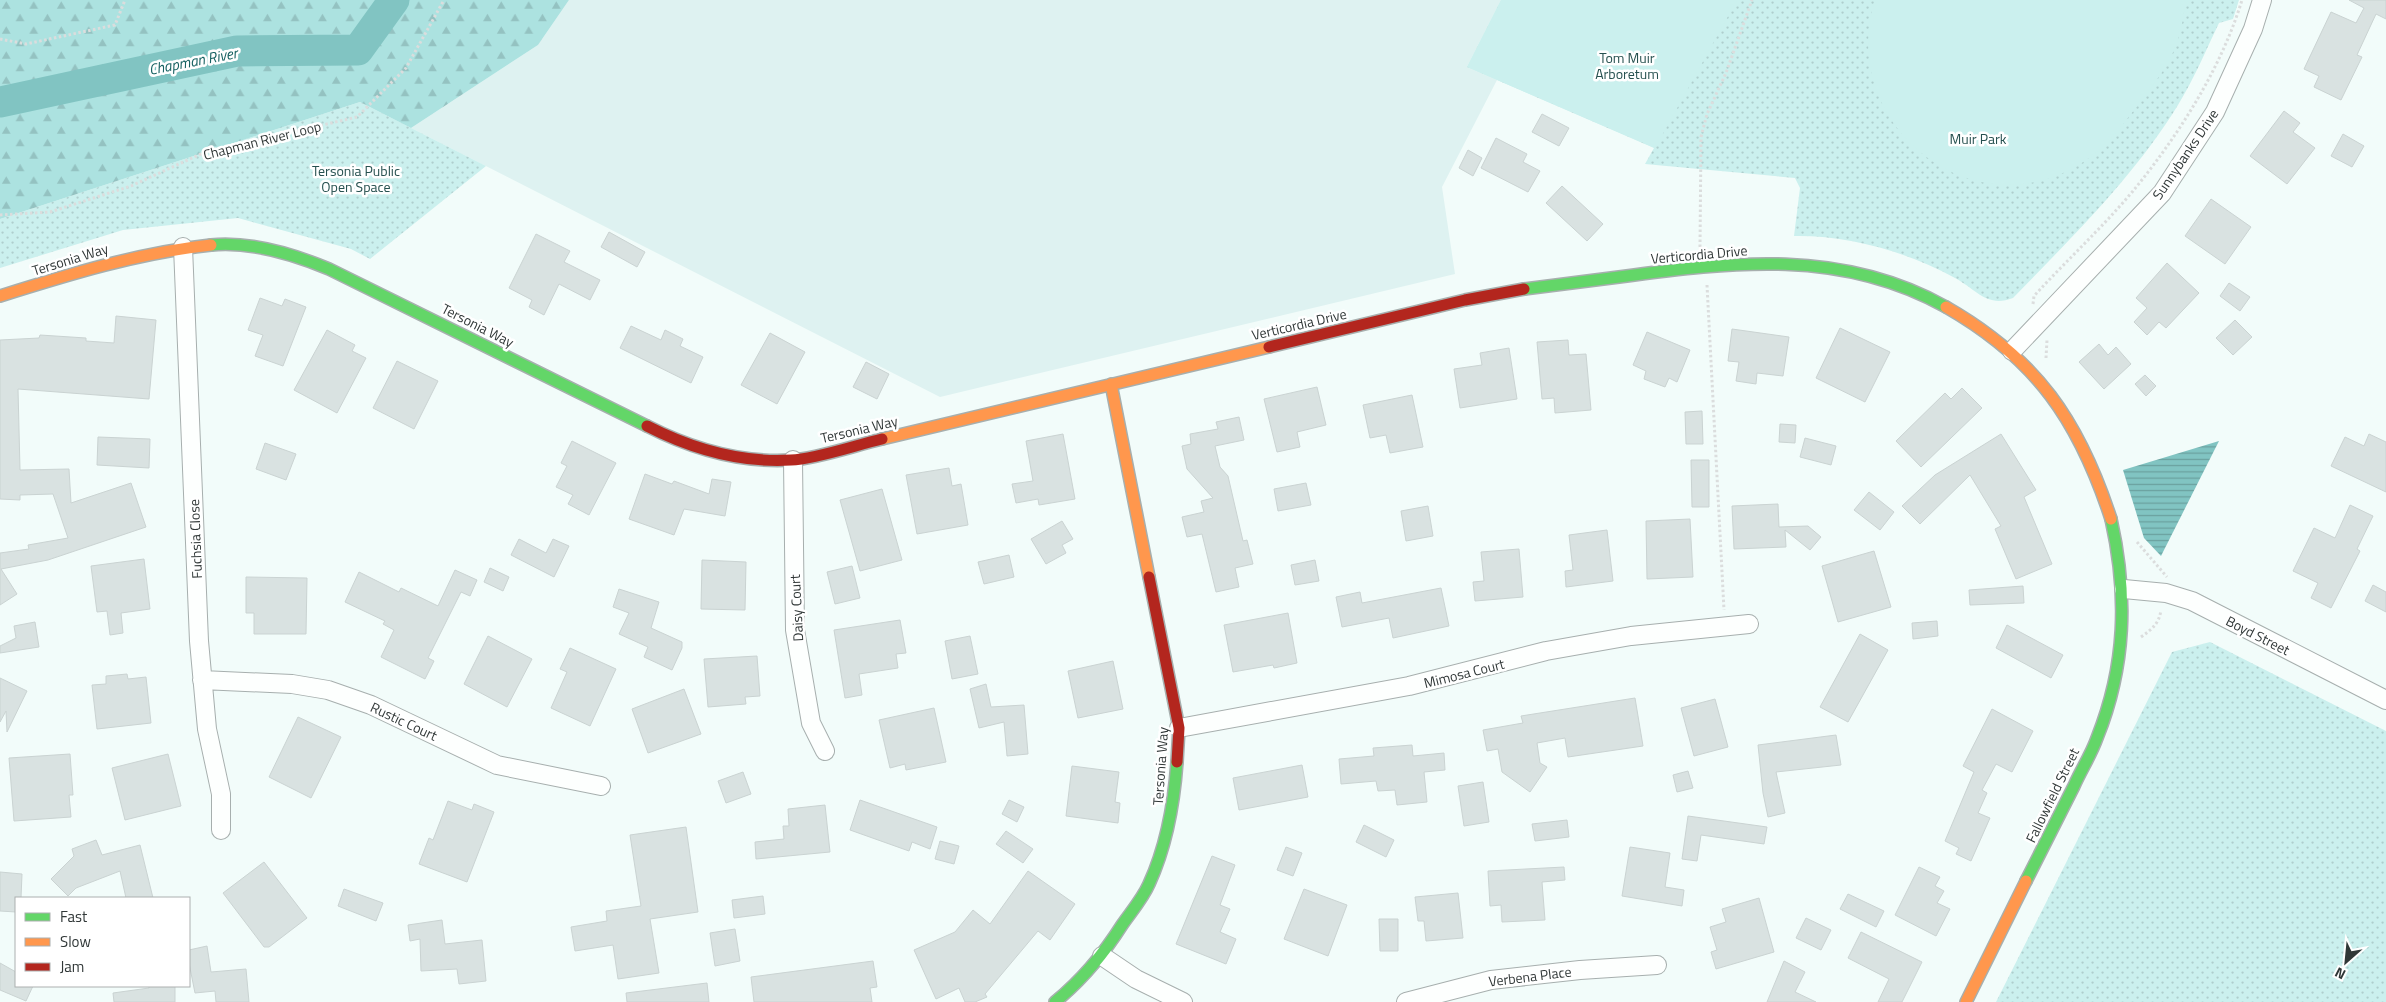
<svg xmlns="http://www.w3.org/2000/svg" width="2386" height="1002" font-family="'Titillium Web',sans-serif">
  <style>
    .built { fill: #def2f1 }
    .grass { fill: url(#grass-dots) }
    .forest { fill: url(#forest-firs) }
    .garden { fill: #cbf0ee }
    .water { fill: url(#water-rules) }
    .lines { fill: none; stroke-linecap: round; stroke-linejoin: round }
    .river { stroke: #81c4c2; stroke-width: 31 }
    .building { fill: #d9e2e1; stroke: #cad3d2 }
    .street-casing { stroke: #a7afae; stroke-width: 20 }
    .fast-casing { stroke: #a7afae; stroke-width: 14 }
    .slow-casing { stroke: #a7afae; stroke-width: 14 }
    .jam-casing { stroke: #a7afae; stroke-width: 14 }
    .path { stroke: #dbdddd; stroke-width: 3; stroke-dasharray: 2.5 2.5; stroke-linecap: butt }
    .street { stroke: #fdfffe; stroke-width: 18 }
    .fast { stroke: #63d668; stroke-width: 11 }
    .slow { stroke: #ff974d; stroke-width: 11 }
    .jam { stroke: #b3261e; stroke-width: 11 }
    .labels { text-anchor: middle; dominant-baseline: central; stroke-width: 5; stroke-linejoin: round; paint-order: stroke }
    .park-label { font-size: 14px; fill: #26504f; stroke: #fff }
    .street-label { font-size: 14px; fill: #303737; stroke: #fff }
    .water-label { font-size: 15px; font-style: italic; fill: #166161; stroke: #fff }
  </style>
  <defs>
    <pattern id="grass-dots" width="8" height="8" patternUnits="userSpaceOnUse" patternTransform="scale(1.25)"><rect width="8" height="8" fill="#cbf0ee"/><path d="M2 2h.1M6 6h.1" fill="none" stroke="#afcecd" stroke-width="1.8" stroke-linecap="round"/></pattern>
    <pattern id="forest-firs" width="22" height="20" patternUnits="userSpaceOnUse" patternTransform="scale(1.25)"><rect width="22" height="20" fill="#ace2e0"/><path d="M5 1l3.5 6h-7zM16 11l3.5 6h-7z" fill="#94c2c1"/></pattern>
    <pattern id="water-rules" width="6" height="5" patternUnits="userSpaceOnUse" patternTransform="scale(1.25)"><rect width="6" height="5" fill="#81c4c2"/><path d="M0 2.5h6" fill="none" stroke="#6aa09e"/></pattern>
  </defs>
  <rect width="100%" height="100%" fill="#f2fcfa"/>
  <!-- built -->
  <path class="built" d="M569 0H1501L1467 67 1497 80 1442 187 1455 274 940 397 411 128 538 45Z"/>
  <!-- grass -->
  <path class="grass" d="M1501 0H2239L2233 19 2219 23C2206 50 2194 79 2178 105 2133 178 2072 237 2013 298 1987 308 1977 290 1955 278 1908 252 1848 235 1794 236L1800 188 1795 178 1645 164 1654 148 1467 67Z
    M360 102 486 166 370 259 351 249 238 218 123 230 0 268V219Z
    M2210 642 2386 731V1002H1996L2172 652Z"/>
  <!-- forest -->
  <path class="forest" d="M0 0H569L538 45 411 128 360 102 0 219Z"/>
  <!-- garden -->
  <path class="garden" d="M1501 0H1737L1655 148 1467 67Z
    M1875 0H2185V4C2180 51 2166 68 2138 105 2120 128 2103 151 2077 166 1966 230 1837 120 1875 0Z"/>
  <!-- water -->
  <path class="water" d="M2219 441 2161 556 2144 538 2123 470Z"/>
  <g class="lines">
    <!-- river -->
    <path class="river" d="M0 102 237 51 358 50 394 0"/>
  </g>
  <!-- building -->
  <path class="building" d="M2349 0H2386V19L2376 14 2357 55 2362 57 2341 100 2314 87 2319 76 2304 69 2331 12 2356 23 2364 8Z
    M2284 111 2300 123 2293 132 2315 148 2287 184 2250 156Z
    M1542 114 1569 128 1559 146 1532 132Z
    M2343 134 2364 146 2352 167 2331 156Z
    M1496 138 1527 154 1523 162 1540 171 1528 192 1481 168Z
    M1468 150 1482 158 1473 176 1459 168Z
    M1562 186 1603 224 1587 241 1546 203Z
    M2211 199 2251 227 2225 264 2185 236Z
    M609 232 645 252 637 267 601 247Z
    M536 234 570 251 564 262 600 280 590 300 559 284 544 315 529 307 532 300 509 288Z
    M2167 263 2199 293 2166 328 2159 322 2147 335 2134 322 2147 308 2136 298Z
    M2229 283 2250 297 2240 311 2220 296Z
    M260 298 282 306 285 299 306 307 283 366 255 356 263 335 248 330Z
    M116 316 156 320 149 399 18 389 20 470 69 469 71 503 131 483 146 527 48 560 1 569 17 594 0 605V553L29 549 28 545 68 538 53 494 20 495V500L0 499V340L39 338 40 335 86 338V341L114 343Z
    M2235 320 2252 337 2233 355 2216 338Z
    M631 326 661 340 665 330 683 339 680 346 703 357 691 383 620 348Z
    M1840 328 1890 352 1865 402 1816 378Z
    M1732 329 1789 337 1783 376 1757 373 1756 384 1736 381 1739 362 1728 361Z
    M327 330 355 345 352 351 366 358 337 413 294 390Z
    M1647 332 1690 350 1677 382 1669 378 1665 387 1644 379 1646 371 1633 365Z
    M770 333 805 352 777 404 741 385Z
    M1568 340 1569 355 1586 354 1591 410 1555 413 1554 398 1542 399 1537 342Z
    M2099 344 2108 355 2116 347 2131 364 2104 389 2079 362Z
    M1509 348 1517 399 1460 408 1454 369 1482 365 1480 353Z
    M397 361 438 381 414 429 373 408Z
    M866 362 889 374 877 399 853 387Z
    M2145 375 2156 386 2146 396 2135 384Z
    M1317 387 1326 425 1297 432 1300 447 1277 452 1264 399Z
    M1962 388 1982 408 1921 467 1896 441 1945 393 1951 399Z
    M1412 395 1423 447 1390 453 1386 435 1370 438 1363 405Z
    M1702 411 1703 444H1686L1685 412Z
    M1239 417 1244 440 1215 446 1220 467 1228 476 1243 541 1247 540 1253 564 1235 568 1239 587 1216 592 1202 534 1187 537 1182 517 1204 512 1201 501 1213 498 1187 469 1182 446 1191 444 1190 434 1218 429 1216 422Z
    M1780 424 1796 425 1795 443 1779 442Z
    M1063 434 1075 499 1039 505 1038 499 1016 503 1012 484 1033 481 1026 441Z
    M2001 434 2036 490 2024 497 2052 564 2016 579 1995 529 2001 526 1970 475 1920 524 1902 506 1935 475Z
    M2369 434 2386 442V492L2331 466 2345 437 2364 446Z
    M98 437 150 439 149 468 97 465Z
    M1805 438 1836 446 1831 465 1800 457Z
    M572 441 616 463 589 515 568 504 573 495 556 487 567 466 561 463Z
    M265 443 296 454 286 480 256 469Z
    M1691 460H1709V507H1692Z
    M949 468 952 486 961 484 968 525 917 534 906 475Z
    M645 474 672 484 674 481 709 494 712 479 731 482 725 516 684 509 674 535 629 519Z
    M1306 483 1311 505 1278 511 1274 489Z
    M882 489 902 560 860 571 840 500Z
    M1869 492 1894 512 1880 530 1854 510Z
    M1778 504 1779 527 1808 526 1821 537 1810 550 1785 530 1786 547 1734 549 1732 506Z
    M2350 505 2373 516 2357 549 2360 551 2331 608 2311 598 2318 583 2293 571 2314 528 2335 538Z
    M1428 506 1433 536 1406 541 1401 511Z
    M1690 519 1693 577 1647 579 1646 521Z
    M1062 521 1073 539 1062 545 1066 553 1046 564 1031 539Z
    M1607 530 1613 581 1566 587 1565 571 1573 570 1569 535Z
    M519 539 546 553 553 539 569 546 554 577 511 555Z
    M1519 549 1523 597 1475 601 1473 582 1484 581 1481 552Z
    M1874 551 1891 607 1838 622 1822 566Z
    M1009 555 1014 577 984 584 978 562Z
    M144 559 150 609 121 613 123 633 110 635 107 611 97 612 91 566Z
    M702 560 746 562 745 610 701 609Z
    M1315 560 1319 581 1295 585 1291 565Z
    M852 566 860 598 835 604 827 572Z
    M490 568 509 577 503 591 484 582Z
    M455 570 477 580 470 596 461 592 428 658 434 661 425 679 381 657 394 630 383 624 385 621 345 602 359 572 399 592 401 588 438 606Z
    M246 577 307 578 306 634H254V613H246Z
    M2373 585 2386 592V612L2365 601Z
    M2023 586 2024 603 1970 605 1969 590Z
    M1441 588 1449 626 1393 638 1389 618 1342 627 1336 597 1360 592 1362 603Z
    M619 589 659 602 651 628 682 642V648L672 670 644 657 648 647 619 634 629 613 613 607Z
    M1288 613 1297 663 1274 668 1273 665 1233 672 1224 625Z
    M900 620 906 653 896 654 898 668 859 674 862 695 845 698 834 630Z
    M1937 621 1938 636 1913 639 1912 623Z
    M35 622 39 647 0 653V646L16 638 14 626Z
    M2007 625 2063 655 2051 678 1996 648Z
    M1860 634 1888 650 1848 722 1820 707Z
    M488 636 532 659 507 707 464 684Z
    M970 636 978 674 952 679 945 641Z
    M570 648 616 669 590 726 551 708 567 672 560 669Z
    M757 656 760 696 745 697 746 704 708 707 704 659Z
    M1113 661 1123 709 1078 718 1068 671Z
    M127 674 128 679 146 677 151 723 97 729 92 685 106 684V676Z
    M0 678 27 691 7 732 6 711 0 722Z
    M986 684 991 707 1024 705 1028 754 1007 756 1004 722 979 728 970 689Z
    M684 689 701 734 648 753 632 709Z
    M1635 698 1643 746 1568 757 1565 738 1537 743 1540 763 1547 767 1530 792 1502 772 1498 749 1487 751 1483 730 1523 723 1521 716Z
    M1715 699 1728 747 1694 756 1681 708Z
    M934 708 946 762 906 770 905 764 890 768 879 720Z
    M1992 709 2033 731 2012 772 1996 764 1982 790 1987 793 1978 813 1990 818 1971 861 1956 854 1959 848 1945 841 1974 772 1963 766Z
    M298 717 341 737 311 798 269 777Z
    M1836 735 1841 765 1776 772 1785 813 1768 817 1763 793 1758 745Z
    M1412 745 1413 756 1444 753 1445 770 1424 772 1427 802 1397 805 1395 790 1378 791 1376 781 1341 784 1339 759 1374 756 1373 748Z
    M70 754 73 795H69L71 817 14 821 9 758Z
    M168 754 181 806 125 820 112 768Z
    M1302 765 1308 797 1239 810 1233 778Z
    M1072 766 1119 772 1115 802 1120 803 1118 823 1066 816Z
    M1688 771 1693 788 1677 792 1673 775Z
    M743 772 751 794 726 803 718 781Z
    M1483 782 1489 822 1464 826 1458 786Z
    M860 800 937 827 930 849 912 842 909 851 850 830Z
    M1009 800 1024 807 1017 822 1002 814Z
    M448 801 472 810 474 804 494 812 467 882 419 864 429 838 433 840Z
    M825 805 830 852 756 859 755 842 784 839 783 826H789L788 809Z
    M1688 816 1767 827 1764 844 1701 835 1697 861 1682 859Z
    M1567 820 1569 837 1535 841 1532 824Z
    M1364 825 1394 840 1386 857 1356 842Z
    M686 827 698 912 650 919 659 973 618 979 613 945 575 951 571 927 607 921 606 911 641 906 630 835Z
    M1006 831 1033 849 1023 863 996 844Z
    M96 840 102 855 140 845 153 898H126L120 871 76 888 68 896 51 879 74 856 72 849Z
    M940 841 959 846 954 864 935 859Z
    M1286 847 1302 853 1293 876 1277 870Z
    M1630 847 1670 853 1665 887 1684 890 1682 906 1622 896Z
    M1212 856 1235 865 1220 905 1230 909 1220 932 1236 939 1226 964 1176 944Z
    M264 862 307 918 269 947H264L223 893Z
    M1564 867 1565 880 1542 882 1545 920 1502 922 1501 905 1490 906 1488 871Z
    M1919 867 1940 877 1935 886 1944 891 1937 903 1950 909 1936 936 1895 915Z
    M1028 871 1075 904 1050 940 1038 931 985 994 987 997 975 1002H965L959 988 936 999 914 950 955 932 973 910 990 924Z
    M0 872 22 874 21 898H16V912L0 911Z
    M344 889 383 903 376 921 338 906Z
    M1304 889 1347 905 1328 956 1284 939Z
    M1458 893 1463 938 1426 941 1424 921H1418L1415 897Z
    M1848 894 1884 911 1876 927 1840 909Z
    M763 896 765 914 734 918 732 900Z
    M1759 898 1774 952 1716 969 1711 952 1717 950 1710 927 1726 922 1722 909Z
    M1806 918 1831 930 1821 950 1796 938Z
    M1379 919H1398V951H1380Z
    M442 920 445 944 482 940 486 981 459 984 457 969 421 971 420 939 410 941 408 925Z
    M735 929 740 961 715 966 710 933Z
    M1861 932 1922 962 1902 1002H1878L1889 979 1848 958Z
    M207 946 211 972 246 969 249 1002H216L215 991 195 993 189 963V950Z
    M873 961 877 987 870 988 872 1002H754L751 977Z
    M1784 961 1805 972 1795 992 1816 1002H1767Z
    M0 963 16 972V986H33L26 1001 0 990Z
    M707 983 709 1002H627L626 993Z
    M149 986H175V1002H114L113 993 149 988Z"/>
  <g class="lines">
    <defs>
      <path id="street" d="M183 247 199 641 207 729 221 794V830
        M2012 351 2162 193 2215 112 2253 29 2262 0
        M793 460 795 630 811 723 825 751
        M2124 589 2166 593 2192 601 2386 700
        M202 680 292 684 328 690 371 705 497 765 601 786
        M1179 728 1409 686 1546 651 1631 636 1749 624
        M1102 956 1136 979 1183 1002
        M1406 1002 1491 980 1580 970 1657 965"/>
      <path id="fast" d="M211 245C251 241 293 254 329 269L647 426
        M1524 289C1555 285 1587 281 1619 277 1732 262 1841 248 1946 307
        M2026 881C2042 849 2058 818 2074 786 2081 770 2091 755 2097 738 2126 666 2128 595 2111 519
        M1055 1002C1083 979 1103 955 1122 925 1131 912 1143 898 1149 884 1167 845 1174 804 1177 762"/>
      <path id="slow" d="M0 296C70 274 138 253 211 245
        M1946 307C2037 359 2079 421 2111 519
        M1111 384 1149 577
        M882 439 1269 347
        M1966 1002 2026 881"/>
      <path id="jam" d="M1269 347 1465 300 1524 289
        M647 426C692 449 741 463 791 460 816 459 856 445 882 439
        M1149 577 1179 728 1177 762"/>
    </defs>
    <!-- street casing -->
    <use href="#street" class="street-casing"/>
    <!-- fast casing -->
    <use href="#fast" class="fast-casing"/>
    <!-- slow casing -->
    <use href="#slow" class="slow-casing"/>
    <!-- jam casing -->
    <use href="#jam" class="jam-casing"/>
    <!-- path -->
    <path class="path" d="M0 39 26 44 115 25 125 0
      M0 215 50 212 131 186 203 153 357 117 406 68 444 0
      M1700 247 1701 137 1707 114 1726 73 1752 0
      M1707 285 1724 610
      M2033 304 2034 296C2066 261 2102 228 2133 191 2178 136 2221 69 2242 0
      M2046 358 2047 340
      M2137 542 2167 577
      M2141 637C2152 629 2159 624 2161 610"/>
    <!-- street -->
    <use href="#street" class="street"/>
    <!-- fast -->
    <use href="#fast" class="fast"/>
    <!-- slow -->
    <use href="#slow" class="slow"/>
    <!-- jam -->
    <use href="#jam" class="jam"/>
  </g>
  <g class="labels">
    <!-- park labels -->
    <g class="park-label">
      <text x="1627" y="57">Tom Muir<tspan x="1627" dy="16">Arboretum</tspan></text>
      <text x="1978" y="138">Muir Park</text>
      <text x="356" y="170">Tersonia Public<tspan x="356" dy="16">Open Space</tspan></text>
    </g>
    <!-- street labels -->
    <g class="street-label">
      <text transform="translate(262 140) rotate(-14)">Chapman River Loop</text>
      <text transform="translate(2185 154) rotate(-56)">Sunnybanks Drive</text>
      <text transform="translate(1699 254) rotate(-5)">Verticordia Drive</text>
      <text transform="translate(70 259) rotate(-17)">Tersonia Way</text>
      <text transform="translate(1299 324) rotate(-13)">Verticordia Drive</text>
      <text transform="translate(478 325) rotate(27)">Tersonia Way</text>
      <text transform="translate(859 429) rotate(-13)">Tersonia Way</text>
      <text transform="translate(195 539) rotate(-92)">Fuchsia Close</text>
      <text transform="translate(796 608) rotate(-93)">Daisy Court</text>
      <text transform="translate(2258 635) rotate(27)">Boyd Street</text>
      <text transform="translate(1464 673) rotate(-14)">Mimosa Court</text>
      <text transform="translate(404 721) rotate(25)">Rustic Court</text>
      <text transform="translate(1160 766) rotate(-86)">Tersonia Way</text>
      <text transform="translate(2052 795) rotate(-64)">Fallowfield Street</text>
      <text transform="translate(1530 976) rotate(-7)">Verbena Place</text>
    </g>
    <!-- water labels -->
    <g class="water-label">
      <text transform="translate(193 61) rotate(-11)">Chapman River</text>
    </g>
  </g>
  <!-- legend -->
  <rect x="15" y="897" width="175" height="90" fill="#ffffff" stroke="#acafaf"/>
  <rect x="25" y="913" width="25" height="8" fill="#63d668" stroke="#acafaf"/>
  <text x="60" y="922" font-size="15" fill="#303737">Fast</text>
  <rect x="25" y="938" width="25" height="8" fill="#ff974d" stroke="#acafaf"/>
  <text x="60" y="947" font-size="15" fill="#303737">Slow</text>
  <rect x="25" y="963" width="25" height="8" fill="#b3261e" stroke="#acafaf"/>
  <text x="60" y="972" font-size="15" fill="#303737">Jam</text>
  <!-- north arrow -->
  <g transform="translate(2346 962) rotate(207)" stroke="#ffffff" stroke-width="4" paint-order="stroke">
  <path d="M0-4L9 19L0 12L-9 19Z" fill="#303737"/>
  <text y="-8" font-size="14" font-weight="bold" text-anchor="middle" fill="#303737">N</text>
  </g>
</svg>
